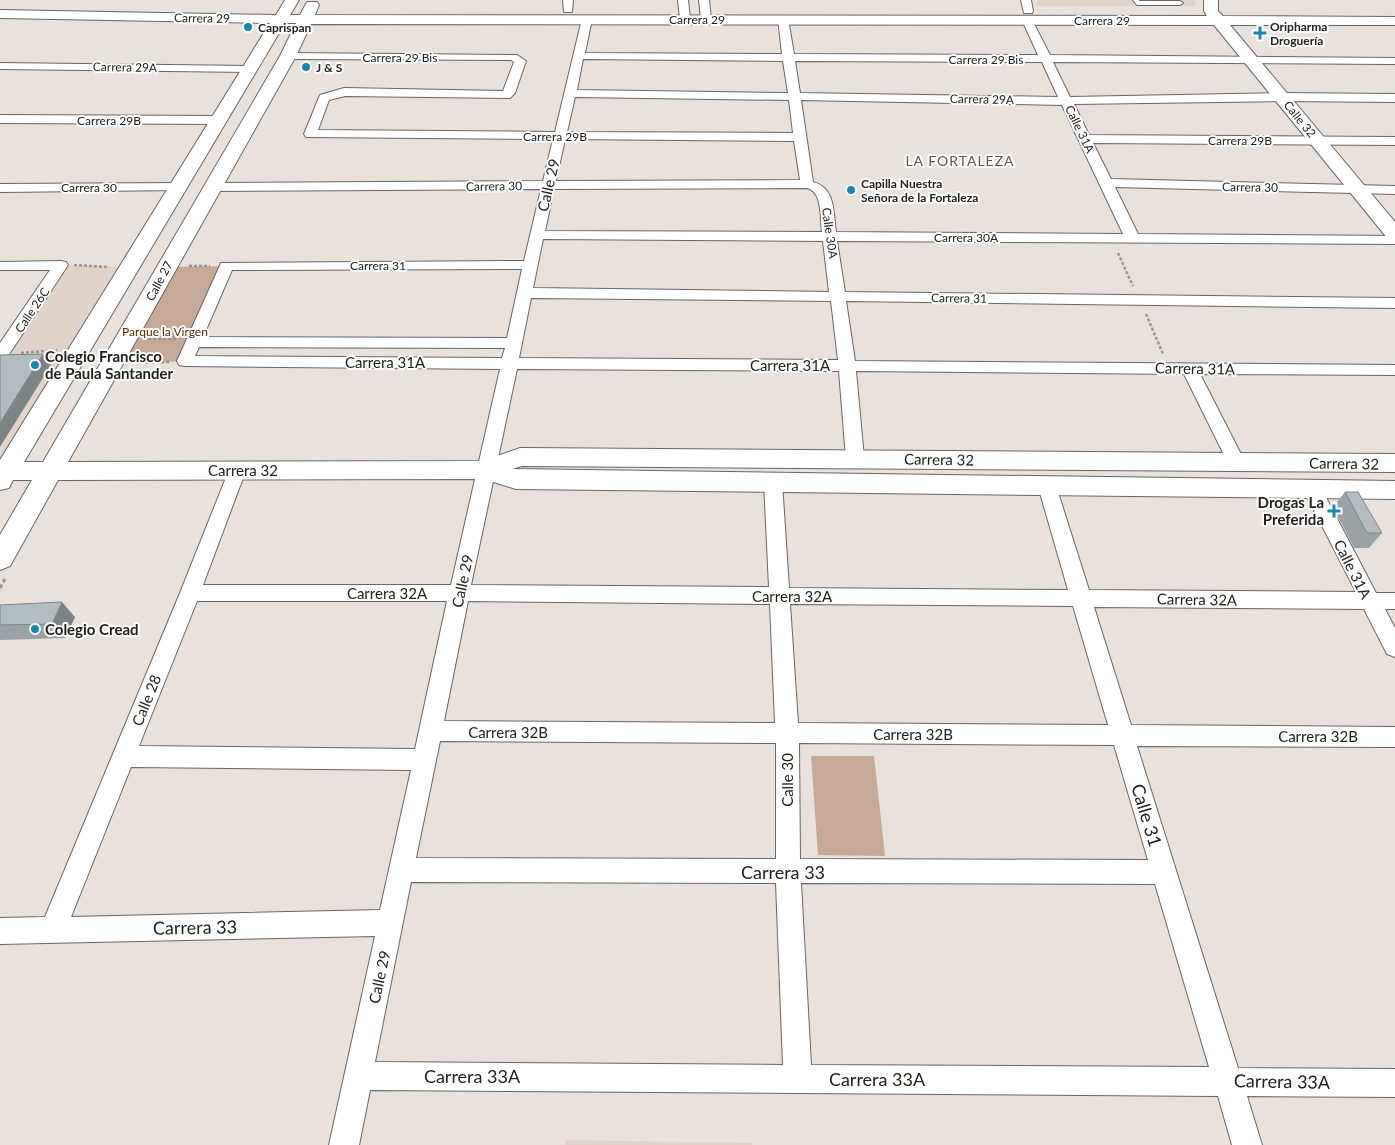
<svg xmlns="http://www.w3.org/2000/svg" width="1395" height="1145" font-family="Lato,sans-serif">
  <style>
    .built { fill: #e2d3c9 }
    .green { fill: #c6a996 }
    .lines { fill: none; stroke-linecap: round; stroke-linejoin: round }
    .lane-casing { stroke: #6d6561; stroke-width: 2 }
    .street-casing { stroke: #6d6561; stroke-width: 2 }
    .secondary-casing { stroke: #6d6561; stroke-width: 2 }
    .path-far1 { stroke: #9a9491; stroke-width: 2.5; stroke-dasharray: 3 2; stroke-linecap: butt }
    .path { stroke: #9a9491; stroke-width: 3; stroke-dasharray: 4 2.5; stroke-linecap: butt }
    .lane { fill: #fff; fill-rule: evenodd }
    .street { fill: #fff; fill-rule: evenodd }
    .secondary { fill: #fff; fill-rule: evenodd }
    .wall { fill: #9aa2a5 }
    .shaded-wall { fill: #7d8486 }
    .building { fill: #b3bcc0; stroke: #7d8486 }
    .poi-dot { fill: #1886ad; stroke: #fff; stroke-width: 2 }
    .labels { text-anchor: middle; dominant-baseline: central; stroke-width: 4; stroke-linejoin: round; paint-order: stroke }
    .far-street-label { font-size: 12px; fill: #23201e; stroke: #fff }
    .far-poi-label { font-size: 12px; font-weight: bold; fill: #23201e; stroke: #fff; text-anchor: start }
    .far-park-label { font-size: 12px; fill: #552903; stroke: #fff }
    .far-neighbourhood-label { font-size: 14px; letter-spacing: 1px; fill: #5d5651; stroke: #fff }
    .street-label { font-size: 15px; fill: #23201e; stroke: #fff }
    .poi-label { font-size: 15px; font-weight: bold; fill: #23201e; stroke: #fff; text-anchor: start }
    .near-street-label { font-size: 18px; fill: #23201e; stroke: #fff }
  </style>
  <rect width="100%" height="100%" fill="#e9e1dc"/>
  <!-- built -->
  <path class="built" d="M1037 0H1195L1196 6H1036Z
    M61 265 129 267 0 471V357Z
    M565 1140 752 1143V1145H565Z"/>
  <!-- green -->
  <path class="green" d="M226 266 185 361 112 364 167 267Z
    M811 756H874L885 856 818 855Z"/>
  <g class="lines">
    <defs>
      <path id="lane" d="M1133 0H1139V1H1180L1183 3 1180 5H1137Z"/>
      <path id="street" d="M563 0H573L572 12H564Z
        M678 0H688L690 19 689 21 685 22 680 19Z
        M699 0H709L711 19 710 21 706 22 701 19Z
        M1021 0H1031L1033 11 1032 13H1024Z
        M587 16 592 19 585 53 782 54 778 19 783 16 788 19 794 54 1038 55 1022 20 1027 17 1032 20 1050 55 1395 58V64L1053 62 1070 97 1282 93 1395 94V102L1282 101 1074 104 1089 135 1395 137V145L1093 143 1111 179 1395 186V194L1115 187 1138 234 1395 236V244L837 241 845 292 1395 298V308L846 301 855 361 1395 365V375L1200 374 1245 462 1242 467 1236 468 1230 467 1184 374 856 371 864 458 861 463 855 464 849 463 846 458 839 371 517 369 471 585 769 587 764 482 766 477 773 475 780 477 782 482 789 588 1068 590 1038 486 1040 481 1047 479 1054 481 1056 486 1089 590 1356 592 1303 489 1305 484 1312 482 1319 484 1376 593H1395V609H1385L1395 628V657L1387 654 1364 609 1094 607 1131 725 1395 727V747L1137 746 1238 1068 1395 1069V1097L1247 1096 1262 1145H1232L1218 1096 370 1090 359 1145H329L375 936 0 944V918L45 917 180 593 231 465 237 463 243 465 246 470 203 585H451L500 369 185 366 179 365 177 361 221 263 524 261 541 189 212 191 205 187 212 183 543 181 553 139 306 137 304 134 320 95 344 88 503 91 514 62 511 60 288 59 282 56 288 53 517 55 526 61 515 93 510 98 345 96 329 100 318 130 555 132 582 19ZM583 59 783 61 788 93 577 90ZM795 61 1042 62 1058 97 800 93ZM575 97 789 100 793 133 567 132ZM801 100 1062 105 1123 234 836 232C833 213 836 188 813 182ZM565 139 794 141 800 180 556 181ZM807 188C823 192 820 218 822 232L545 231 554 189ZM543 239 823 241 829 292 533 288ZM522 269 507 338 203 337 232 270ZM531 298 831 301 838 360 519 358ZM199 347 505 348 502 358 195 356ZM197 601H447L415 749 139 746ZM468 601 770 604 775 723 444 721ZM790 604 1073 606 1108 725 798 723ZM440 741 776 743V859L416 858ZM799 743 1114 745 1148 860 800 859ZM131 767 411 770 380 910 71 917ZM411 882 776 883 783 1065 375 1062ZM801 883 1155 884 1209 1067 811 1065Z
        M0 63 250 66 256 69 250 72 0 69Z
        M0 115 219 116 225 120 219 124 0 123Z
        M178 183 183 184 185 187 183 190 0 192V184Z
        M61 261 66 262 68 265 6 359 0 360V343L50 270H0V262Z"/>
      <path id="secondary" d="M285 0H299L290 15H300L307 2H317L319 5 315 15 1207 16 1204 11V0H1218V11L1223 16 1395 17V25H1230L1395 222V241L1388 239 1214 25 311 24 296 56 68 462 483 461 520 448 1395 454V472L522 466 512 469 1395 481V499L516 489 484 479 58 480 10 566 0 570V535L32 480H13L9 488 0 490V460L270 23 0 18V10L276 15ZM285 23H296L280 56 43 462H24Z"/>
    </defs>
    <!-- lane casing -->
    <use href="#lane" class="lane-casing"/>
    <!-- street casing -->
    <use href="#street" class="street-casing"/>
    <!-- secondary casing -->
    <use href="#secondary" class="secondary-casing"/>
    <!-- path-far1 -->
    <path class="path-far1" d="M1118 253 1133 286
      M74 265 108 267
      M189 266H210
      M1146 314 1163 354
      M148 339H176
      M21 353 57 350
      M136 363 169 362"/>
    <!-- path -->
    <path class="path" d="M0 588 5 579"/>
    <!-- lane -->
    <use href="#lane" class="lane"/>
    <!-- street -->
    <use href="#street" class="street"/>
    <!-- secondary -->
    <use href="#secondary" class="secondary"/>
  </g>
  <!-- wall -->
  <path class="wall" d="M1345 492 1382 533 1369 548H1354L1333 507Z
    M0 605 75 617 65 638 0 640Z"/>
  <!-- shaded-wall -->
  <path class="shaded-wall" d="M43 354 51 365 0 447V423Z
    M62 602 75 617 65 638 52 624Z"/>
  <!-- building -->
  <path class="building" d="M43 354 0 423V355Z
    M1345 492H1358L1382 533H1367Z
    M62 602 52 624 0 625V605Z"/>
  <!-- markers -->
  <g class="poi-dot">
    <circle cx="248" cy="27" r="5"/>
    <path d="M1257.5 25.5h5v5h5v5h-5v5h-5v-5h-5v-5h5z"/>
    <circle cx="306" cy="67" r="5"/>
    <circle cx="851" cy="190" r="5"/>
    <circle cx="35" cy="365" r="5"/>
    <path d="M1331.5 503.5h5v5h5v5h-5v5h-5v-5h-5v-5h5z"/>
    <circle cx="35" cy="629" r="5"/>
  </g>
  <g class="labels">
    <!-- far-street labels -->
    <g class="far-street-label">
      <text transform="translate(202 18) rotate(1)">Carrera 29</text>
      <text x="697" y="19">Carrera 29</text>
      <text x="1102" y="20">Carrera 29</text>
      <text x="400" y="57">Carrera 29 Bis</text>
      <text x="986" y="59">Carrera 29 Bis</text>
      <text transform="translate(125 67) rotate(1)">Carrera 29A</text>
      <text transform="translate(982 99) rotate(1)">Carrera 29A</text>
      <text transform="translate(1300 119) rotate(51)">Calle 32</text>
      <text x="109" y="120">Carrera 29B</text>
      <text transform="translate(1080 129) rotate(64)">Calle 31A</text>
      <text x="555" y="136">Carrera 29B</text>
      <text x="1240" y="140">Carrera 29B</text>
      <text transform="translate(494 186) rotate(-1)">Carrera 30</text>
      <text x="89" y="187">Carrera 30</text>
      <text transform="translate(1250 187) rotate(1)">Carrera 30</text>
      <text transform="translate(830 233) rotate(82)">Calle 30A</text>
      <text x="966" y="237">Carrera 30A</text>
      <text x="378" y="265">Carrera 31</text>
      <text transform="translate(159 281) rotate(-62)">Calle 27</text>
      <text transform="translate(959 298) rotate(1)">Carrera 31</text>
      <text transform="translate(32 310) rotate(-56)">Calle 26C</text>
    </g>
    <!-- far-poi labels -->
    <g class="far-poi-label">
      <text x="1270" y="26">Oripharma<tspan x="1270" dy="14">Droguería</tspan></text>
      <text x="258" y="27">Caprispan</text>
      <text x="316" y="67">J &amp; S</text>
      <text x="861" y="183">Capilla Nuestra<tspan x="861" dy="14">Señora de la Fortaleza</tspan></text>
    </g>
    <!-- far-park labels -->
    <g class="far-park-label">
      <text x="165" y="331">Parque la Virgen</text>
    </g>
    <!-- far-neighbourhood labels -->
    <g class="far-neighbourhood-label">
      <text x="960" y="160">LA FORTALEZA</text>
    </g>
    <!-- street labels -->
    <g class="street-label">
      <text transform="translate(548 185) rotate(-77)">Calle 29</text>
      <text x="385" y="362">Carrera 31A</text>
      <text x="790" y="365">Carrera 31A</text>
      <text transform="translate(1195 368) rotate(1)">Carrera 31A</text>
      <text transform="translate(939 459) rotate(1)">Carrera 32</text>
      <text transform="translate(1344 463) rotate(1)">Carrera 32</text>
      <text x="243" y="470">Carrera 32</text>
      <text transform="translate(1353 569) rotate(63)">Calle 31A</text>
      <text transform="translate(462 581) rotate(-78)">Calle 29</text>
      <text x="387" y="593">Carrera 32A</text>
      <text x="792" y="596">Carrera 32A</text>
      <text transform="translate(1197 599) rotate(1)">Carrera 32A</text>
      <text transform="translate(146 700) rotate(-68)">Calle 28</text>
      <text x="508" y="732">Carrera 32B</text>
      <text x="913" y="734">Carrera 32B</text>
      <text x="1318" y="736">Carrera 32B</text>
      <text transform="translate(787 780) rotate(-90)">Calle 30</text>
      <text transform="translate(379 977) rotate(-78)">Calle 29</text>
    </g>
    <!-- poi labels -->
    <g class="poi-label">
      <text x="45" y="356">Colegio Francisco<tspan x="45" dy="17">de Paula Santander</tspan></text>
      <text x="1324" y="502" text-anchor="end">Drogas La<tspan x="1324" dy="17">Preferida</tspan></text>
      <text x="45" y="629">Colegio Cread</text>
    </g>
    <!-- near-street labels -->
    <g class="near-street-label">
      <text transform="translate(1147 815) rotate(73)">Calle 31</text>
      <text x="783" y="872">Carrera 33</text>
      <text transform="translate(195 927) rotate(-1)">Carrera 33</text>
      <text x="472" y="1076">Carrera 33A</text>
      <text x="877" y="1079">Carrera 33A</text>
      <text transform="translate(1282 1081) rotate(1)">Carrera 33A</text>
    </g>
  </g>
</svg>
